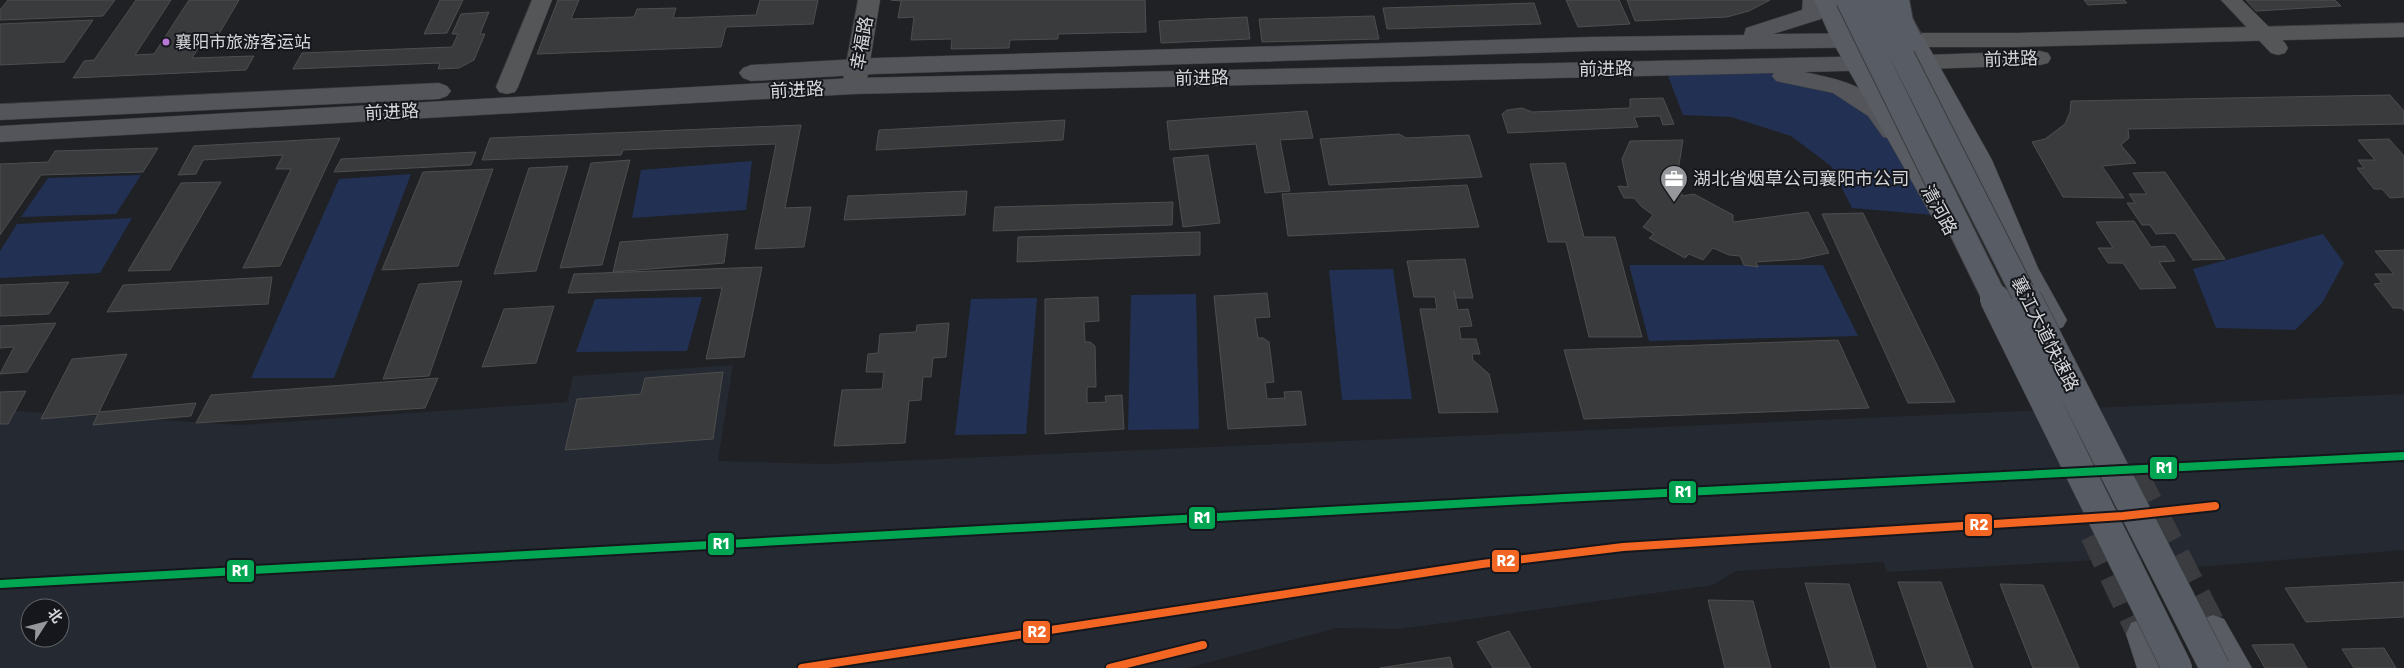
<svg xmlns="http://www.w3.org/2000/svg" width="2404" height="668" font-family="Rubik,'Noto Sans SC',sans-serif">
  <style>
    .built { fill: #242932; fill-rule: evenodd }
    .green { fill: #223153 }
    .building { fill: #3a3b3c; stroke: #4d4e4e }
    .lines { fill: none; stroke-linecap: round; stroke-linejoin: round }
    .primary-tunnel { stroke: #3a3c3f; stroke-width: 30; stroke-dasharray: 30 15; stroke-linecap: butt }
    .minor-casing { stroke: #3a3c3e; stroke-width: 1 }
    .tertiary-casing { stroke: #3a3c3e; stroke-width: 1 }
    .secondary-casing { stroke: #3a3c3e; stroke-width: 1 }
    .primary-casing { stroke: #3a3c3e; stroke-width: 1 }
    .minor { fill: #555657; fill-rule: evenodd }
    .tertiary { fill: #555657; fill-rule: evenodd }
    .secondary { fill: #53555a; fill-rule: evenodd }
    .primary { fill: #595c63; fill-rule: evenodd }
    .trunk-bridge-far1-casing { stroke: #3a3c3e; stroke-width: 26; stroke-linecap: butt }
    .trunk-bridge-casing { stroke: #3a3c3e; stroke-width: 31; stroke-linecap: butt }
    .trunk-bridge-far1 { stroke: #585c64; stroke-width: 24 }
    .trunk-bridge { stroke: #585c64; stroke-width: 30 }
    .rail-1-casing { stroke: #15171c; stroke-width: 12 }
    .rail-2-casing { stroke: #15171c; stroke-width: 12 }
    .rail-1 { stroke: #00a651; stroke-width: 8 }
    .rail-2 { stroke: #f26522; stroke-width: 8 }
    .bus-dot { fill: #ba77d6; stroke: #15171c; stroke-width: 2 }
    .labels { text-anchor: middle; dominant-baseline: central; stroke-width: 4; stroke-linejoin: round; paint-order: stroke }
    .bus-label { font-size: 17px; fill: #d5d7da; stroke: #15171c; text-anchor: start }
    .street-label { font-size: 18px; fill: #d5d7da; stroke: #15171c }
    .poi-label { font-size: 18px; fill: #d5d7da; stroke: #15171c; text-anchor: start }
    .line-badge { stroke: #15171c; stroke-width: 2 }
    .badge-label { font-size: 14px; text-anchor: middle; font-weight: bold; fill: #fff }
  </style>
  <rect width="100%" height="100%" fill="#1f2124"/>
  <!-- built -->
  <path class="built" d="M733 365 718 461 827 464 2404 394V550L2198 567 2183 559 2099 560 1887 572 1883 562 1736 571 1713 585 1400 629 1337 628 1188 668H0V410L241 425 567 402 573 376ZM30 608H60V638H30Z"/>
  <!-- green -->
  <path class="green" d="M1738 66 1840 87 1876 110 1944 216 1852 208 1831 166 1791 136 1731 117 1683 115 1665 68Z
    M752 161 746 210 632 218 641 170Z
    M411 174 334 378H251L339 179Z
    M141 175 116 214 21 217 48 178Z
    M132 218 100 273 0 278V251L17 224Z
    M2323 234 2344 263 2322 303 2295 330 2216 328 2193 269Z
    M1629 265H1823L1858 336 1649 341Z
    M1393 269 1412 399 1342 400 1329 270Z
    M1196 294 1199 429 1128 430 1131 295Z
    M702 297 687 351 576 352 595 299Z
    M1037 298 1026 434 955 435 971 299Z"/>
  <!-- building -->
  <path class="building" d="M8 0H115L103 16 0 20V10Z
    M136 0H171L135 55 154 54 189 0H239L213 44H201L192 58 254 56 246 70 73 78 84 61 94 60Z
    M440 0H463L447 33 424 34Z
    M558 0H579L571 19 634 17 637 9 676 8 673 18 756 15 760 0H818L813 24 726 27 721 47 537 54Z
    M891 0H1145L1146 32 1058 34V39L1010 40 1009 48 951 49 952 39 911 40 914 17 898 18 901 1Z
    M1566 0H1619L1630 24 1578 27Z
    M1627 0H1770L1749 11 1727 17 1635 21Z
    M2084 0H2124L2127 3 2088 5Z
    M2246 0H2335L2341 6 2256 11Z
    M1534 3 1541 24 1387 29 1383 8Z
    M489 12 480 34H485L474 60 459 68 438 69 440 63 293 69 302 53 452 47 458 34H452L461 14Z
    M1374 16 1379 39 1262 42 1259 19Z
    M1247 17 1250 39 1161 43 1159 21Z
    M93 20 64 62 0 65V24Z
    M2390 95 2404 111V124L2128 129 2129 138 2121 145 2136 163 2102 166 2124 198 2063 197 2032 142 2045 139 2065 124 2070 112 2071 101Z
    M1663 98 1674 124 1663 125 1660 116 1634 117 1638 127 1508 133 1502 114 1507 110 1522 108 1532 112 1630 108V99Z
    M1307 111 1313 138 1280 140 1290 191 1265 193 1256 144 1170 150 1167 121Z
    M1065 120 1063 140 876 150 879 130Z
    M801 125 785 208 811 207 804 247 755 249 776 144 623 150 621 155 482 160 490 138Z
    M1399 134 1406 138 1469 135 1482 177 1329 185 1320 139Z
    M340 138 280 266 243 268 291 169H276L283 155 203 160 196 174 178 175 194 146Z
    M2389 139 2404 156V197L2390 198 2382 189H2374L2357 168H2364L2358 160H2375L2358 140Z
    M1683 140 1679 165 1682 196 1694 194 1733 215V222L1808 212 1829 253 1801 259 1756 262 1758 267 1744 265 1740 256 1729 255 1713 248 1703 260 1689 254 1685 258 1649 238 1654 234 1643 227 1653 215 1642 207 1634 198H1624L1618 186 1628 187 1622 159 1630 141Z
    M158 148 143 172 41 175 0 235V164L48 162 55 151Z
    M476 152 471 165 334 172 341 159Z
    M1208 155 1220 223 1183 227 1173 158Z
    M630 160 602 265 560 268 591 163Z
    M1565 163 1584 237H1615L1642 337H1589L1566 242H1548L1530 164Z
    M568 166 536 271 494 274 529 168Z
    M493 169 458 266 382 270 423 172Z
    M2165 172 2225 259 2193 260 2175 233 2156 234 2150 225H2142L2127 203H2135L2129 194H2147L2133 173Z
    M221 182 170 270 128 271 181 183Z
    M1467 185 1479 227 1288 236 1282 194Z
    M967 191 965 215 844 220 848 196Z
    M1173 202 1172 225 993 231 995 207Z
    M1863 213 1955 402 1908 403 1822 214Z
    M2134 221 2151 247 2165 246 2175 261 2159 262 2176 288 2140 289 2123 263H2108L2098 248H2113L2096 222Z
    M1200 232V255L1017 262 1018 237Z
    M728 234 724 263 613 272 620 242Z
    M2404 250V311L2402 308H2393L2374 284 2382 283 2375 274H2394L2375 251Z
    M1465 259 1473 298H1455L1454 291 1458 310 1468 309 1472 326 1459 327 1461 339H1476L1480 354H1472L1473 360 1489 374 1498 412 1439 413 1420 309H1437L1435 297H1414L1407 261Z
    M762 267 744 357 706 359 722 288 568 293 574 274Z
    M272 277 268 304 107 312 123 285Z
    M462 281 429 376 383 379 419 284Z
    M69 282 49 314 0 316V285Z
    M1267 293 1270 317 1255 318 1258 338H1263L1269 342 1274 382 1265 383 1267 399 1285 398 1284 392 1301 391 1306 425 1228 429 1214 296Z
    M1098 297 1099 321 1084 322 1085 342H1090L1095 346 1096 387H1087V403L1106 402 1105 396 1122 395 1124 429 1045 434V299Z
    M554 306 536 363 482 367 504 309Z
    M56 323 27 372 0 374 14 347 0 348V326Z
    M949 323 946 357 933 358 931 377H923L921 400 909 401 905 443 834 446 842 390 882 389 884 372H866L868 354 878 353 880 334 916 332 917 325Z
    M1838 340 1869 408 1584 419 1564 350Z
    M127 354 99 412 196 403 191 416 93 425 98 414 41 419 72 359Z
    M723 372 713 439 565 450 577 399 641 394 645 378Z
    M438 378 425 408 196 423 211 395Z
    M26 391 8 424H0V392Z
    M1898 582H1941L1973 668H1928Z
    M2404 582V617L2306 622 2285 588Z
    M1805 583 1849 584 1876 668H1831Z
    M2000 584 2043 585 2079 668H2033Z
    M1708 600 1753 601 1771 668H1725Z
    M1509 631 1531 668H1493L1477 642Z
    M2293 644 2307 668H2265L2252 645Z
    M2384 648 2396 668H2354L2342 649Z
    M1450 657 1453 668H1380Z"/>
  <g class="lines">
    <!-- primary-tunnel -->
    <path class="primary-tunnel" d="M2134 476 2213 630
      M2095 534 2142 634"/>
    <defs>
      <path id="minor" d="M532 0H552L518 87 515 92 507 94 499 92 496 87Z
        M2221 0H2242L2285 43 2288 48 2285 53 2278 55 2271 53Z"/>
      <path id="tertiary" d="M858 0H880L866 86 862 91 854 94 846 91 842 86Z
        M2404 23V37L2017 47H1914L1906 45 1903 40 1906 35 1914 33H2017Z
        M2040 51 2048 53 2051 58 2048 63 2040 65 1926 69 1918 67 1915 62 1918 57 1926 55Z"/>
      <path id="secondary" d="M1803 0H1825L1824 14 1821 19 1773 34 1892 33 1900 35 1903 40 1900 45 1892 47 1591 51 875 74 751 81 743 78 739 73 743 68 751 65 875 58 1591 37 1744 35 1746 28 1802 10Z
        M1882 56 1890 58 1893 63 1890 68 1882 70 1804 72C1849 81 1879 89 1904 131L1901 137 1892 139 1883 137 1868 116 1833 93 1776 81 1772 76 1774 73 854 94 0 142V126L854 78Z
        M439 83 447 86 451 91 447 96 439 99 0 120V104Z"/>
      <path id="primary" d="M1814 0H1836L1854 41 1954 211 1950 217 1941 220 1932 217 1832 41Z
        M1900 8 1908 10 1911 15 1992 160 2038 268 2067 320 2063 327 2053 331 2043 327 2012 268 1968 160 1889 15 1892 10Z
        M2213 615 2224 619 2252 668H2217L2197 630 2202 619Z
        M2142 619 2153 623 2171 668H2137L2126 634 2131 623Z"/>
    </defs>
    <!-- minor casing -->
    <use href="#minor" class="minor-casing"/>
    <!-- tertiary casing -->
    <use href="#tertiary" class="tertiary-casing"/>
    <!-- secondary casing -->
    <use href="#secondary" class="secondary-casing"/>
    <!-- primary casing -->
    <use href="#primary" class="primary-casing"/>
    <!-- minor -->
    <use href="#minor" class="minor"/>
    <!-- tertiary -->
    <use href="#tertiary" class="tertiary"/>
    <!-- secondary -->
    <use href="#secondary" class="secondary"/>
    <!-- primary -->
    <use href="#primary" class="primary"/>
    <defs>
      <path id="trunk-bridge-far1" d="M1848 0 1996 301
        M1874 0 2027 301
        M1897 0 1901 22 1910 40"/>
      <path id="trunk-bridge" d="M1995 299 2177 668
        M2027 299 2215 668"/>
    </defs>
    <!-- trunk-bridge-far1 casing -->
    <use href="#trunk-bridge-far1" class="trunk-bridge-far1-casing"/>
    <!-- trunk-bridge casing -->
    <use href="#trunk-bridge" class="trunk-bridge-casing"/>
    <!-- trunk-bridge-far1 -->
    <use href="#trunk-bridge-far1" class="trunk-bridge-far1"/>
    <!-- trunk-bridge -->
    <use href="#trunk-bridge" class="trunk-bridge"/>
    <defs>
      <path id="rail-1" d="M0 584 1564 498 2404 456"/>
      <path id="rail-2" d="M802 668 1482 564 1623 547 2123 516 2215 506
        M1110 668 1203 645"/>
    </defs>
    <!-- rail-1 casing -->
    <use href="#rail-1" class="rail-1-casing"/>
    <!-- rail-2 casing -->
    <use href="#rail-2" class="rail-2-casing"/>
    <!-- rail-1 -->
    <use href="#rail-1" class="rail-1"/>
    <!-- rail-2 -->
    <use href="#rail-2" class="rail-2"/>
  </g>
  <!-- icons -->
  <defs>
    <symbol id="office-pin" viewBox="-11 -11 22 30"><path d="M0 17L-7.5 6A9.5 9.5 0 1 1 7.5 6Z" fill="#95979a" stroke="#15171c"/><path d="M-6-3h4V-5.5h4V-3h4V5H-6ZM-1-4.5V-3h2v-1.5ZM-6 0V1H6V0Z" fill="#fff"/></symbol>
  </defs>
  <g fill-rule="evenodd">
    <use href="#office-pin" x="1658" y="163" width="32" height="43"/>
  </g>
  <!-- markers -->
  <circle class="bus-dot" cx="166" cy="42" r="4.5"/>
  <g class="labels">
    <!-- bus labels -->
    <g class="bus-label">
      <text x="175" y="42">襄阳市旅游客运站</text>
    </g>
    <!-- street labels -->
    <g class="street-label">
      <text transform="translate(862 43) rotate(-80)">幸福路</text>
      <text transform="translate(2011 59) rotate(-2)">前进路</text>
      <text transform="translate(1606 69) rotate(-1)">前进路</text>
      <text transform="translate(1202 78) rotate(-1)">前进路</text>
      <text transform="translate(797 90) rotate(-3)">前进路</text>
      <text transform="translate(392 112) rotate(-3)">前进路</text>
      <text transform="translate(1939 210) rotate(61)">清河路</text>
      <text transform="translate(2045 334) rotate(63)">襄江大道快速路</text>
    </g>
    <!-- poi labels -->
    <g class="poi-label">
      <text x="1693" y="179">湖北省烟草公司襄阳市公司</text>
    </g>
  </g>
  <g class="line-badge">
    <rect x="2149" y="456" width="29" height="24" rx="5" fill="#00a651"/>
    <rect x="1668" y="480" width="29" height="24" rx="5" fill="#00a651"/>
    <rect x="1188" y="506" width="28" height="24" rx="5" fill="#00a651"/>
    <rect x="1964" y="513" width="29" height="24" rx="5" fill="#f26522"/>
    <rect x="707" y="532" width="28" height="24" rx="5" fill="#00a651"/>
    <rect x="1491" y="549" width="29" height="24" rx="5" fill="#f26522"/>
    <rect x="226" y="559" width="29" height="24" rx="5" fill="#00a651"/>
    <rect x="1022" y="620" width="29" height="24" rx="5" fill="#f26522"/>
  </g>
  <g class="badge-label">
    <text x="2164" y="473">R1</text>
    <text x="1683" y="497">R1</text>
    <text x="1202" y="523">R1</text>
    <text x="1979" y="530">R2</text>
    <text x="721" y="549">R1</text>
    <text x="1506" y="566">R2</text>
    <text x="240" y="576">R1</text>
    <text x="1037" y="637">R2</text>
  </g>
  <!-- north arrow -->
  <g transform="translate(45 623) rotate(54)"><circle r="24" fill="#15171c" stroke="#626468"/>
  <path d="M0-4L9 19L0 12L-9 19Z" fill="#95979a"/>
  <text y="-8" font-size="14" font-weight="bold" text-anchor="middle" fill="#d5d7da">北</text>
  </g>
</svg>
